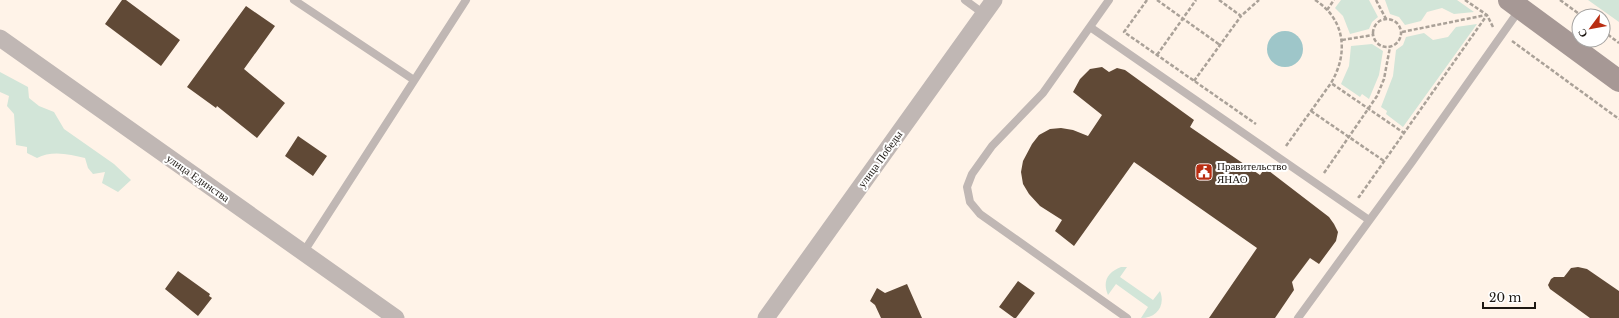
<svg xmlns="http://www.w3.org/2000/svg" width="1619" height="318" font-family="'Libre Baskerville',serif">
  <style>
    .green { fill: #d2e5d8 }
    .water { fill: #9ec6c9 }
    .building { fill: #604936 }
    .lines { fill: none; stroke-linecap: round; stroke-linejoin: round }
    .path { stroke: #aaa198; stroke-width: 2.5; stroke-dasharray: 4 2; stroke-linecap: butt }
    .lane { stroke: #c0b7b4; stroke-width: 8 }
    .street { stroke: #c0b7b4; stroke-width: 17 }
    .secondary { stroke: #a69895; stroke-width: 22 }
    .labels { text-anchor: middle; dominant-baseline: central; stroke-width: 4; stroke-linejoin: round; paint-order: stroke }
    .street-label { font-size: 11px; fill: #1d1813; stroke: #fff }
    .poi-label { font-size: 11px; fill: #1d1813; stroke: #fff; text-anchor: start }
  </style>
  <rect width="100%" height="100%" fill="#fff3e8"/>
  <!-- green -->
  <path class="green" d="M1341 0H1369L1378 17 1372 22 1369 29 1350 34 1343 16 1335 8Z
    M1385 0H1457L1474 12 1454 14 1442 8 1427 12 1421 21 1405 25 1399 17 1390 14Z
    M1588 0H1619V22Z
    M1477 24 1403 127 1386 114 1387 111 1381 107 1393 76 1396 50 1403 45 1406 37 1424 33 1433 40 1448 37 1456 27Z
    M1372 44 1383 51 1379 75 1369 99 1362 94 1360 97 1341 84 1349 66 1351 46Z
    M0 72 28 87 29 98 39 106 54 112 64 129 114 164 131 180 118 192 102 183 105 172 93 174 88 168 85 158C70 154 51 150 37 158L27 153V147L16 145 14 114 7 106 9 96 0 92Z
    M1121 267H1127L1120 277 1153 300 1160 291C1166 306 1156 318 1141 318L1148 307 1116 284 1108 295C1102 281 1108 272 1121 267Z"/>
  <!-- water -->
  <path class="water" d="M1267 49a18 18 0 1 1 36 0a18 18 0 1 1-36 0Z"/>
  <!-- building -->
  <path class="building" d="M122 0H126L180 40 161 66 105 24Z
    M246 6 275 26 244 69 285 103 257 138 217 106 216 108 187 87Z
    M1102 67 1109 72 1117 68 1125 70 1194 120 1190 127 1260 175 1265 168 1329 217 1334 224 1338 232 1336 241 1319 264 1310 258 1292 282 1294 290 1275 318H1209L1257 248 1134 162 1074 246 1055 231 1062 220 1040 206 1029 194 1023 184 1021 172 1023 161 1032 144 1039 135 1050 129 1061 128 1073 130 1088 136 1102 115 1073 92 1080 79 1090 69Z
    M298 136 327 156 313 176 285 156Z
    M1578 267 1587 269 1619 291V318H1590L1550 289 1548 285 1551 279 1554 277H1564L1571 268Z
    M178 271 210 294 209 296 212 298 198 316 165 289Z
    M1018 281 1035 293 1016 318H1014L999 307Z
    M907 284 922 318H881L875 305 870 301 877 288 885 293Z"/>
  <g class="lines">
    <!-- path -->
    <path class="path" d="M1147 0 1124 32 1256 124
      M1157 0 1220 45
      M1219 0 1241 16 1259 0
      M1315 0C1345 19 1349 53 1331 83L1404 133
      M1376 0 1386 19
      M1465 0 1487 15 1493 27
      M1560 0 1582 16
      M1327 10 1334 0
      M1373 33a14 14 0 1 1 28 0a14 14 0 1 1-28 0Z
      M1603 31 1619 43
      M1402 32 1486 15
      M1342 40 1373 35
      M1512 41 1619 119
      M1157 55 1196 0
      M1194 81 1241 16
      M1311 111 1384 161
      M1286 146 1331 83
      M1324 173 1377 96 1384 79 1390 47
      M1358 196 1359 197 1487 15"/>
    <!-- lane -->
    <path class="lane" d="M294 0 414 80
      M965 0 984 14
      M1109 0 1043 93 992 146 972 174 967 187 970 202 980 214 1127 318
      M1090 27 1369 220
      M303 253 466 0
      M1298 318 1412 162 1520 9"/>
    <!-- street -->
    <path class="street" d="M0 38 396 318
      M766 318 994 0"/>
    <!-- secondary -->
    <path class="secondary" d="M1509 0 1619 81"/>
  </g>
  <!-- icons -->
  <defs>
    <symbol id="civic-square" viewBox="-11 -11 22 22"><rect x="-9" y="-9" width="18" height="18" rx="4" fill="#b92e12" stroke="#fff"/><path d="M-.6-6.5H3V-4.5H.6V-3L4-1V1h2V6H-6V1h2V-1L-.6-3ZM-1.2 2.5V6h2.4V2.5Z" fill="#fff"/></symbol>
  </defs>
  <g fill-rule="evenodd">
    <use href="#civic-square" x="1194" y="162" width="20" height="20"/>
  </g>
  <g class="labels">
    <!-- street labels -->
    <g class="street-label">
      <text transform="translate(880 159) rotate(-54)">улица Победы</text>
      <text transform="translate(198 178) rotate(35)">улица Единства</text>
    </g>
    <!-- poi labels -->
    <g class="poi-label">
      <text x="1217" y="166">Правительство<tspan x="1217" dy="13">ЯНАО</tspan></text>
    </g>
  </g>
  <!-- north arrow -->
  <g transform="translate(1591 28) rotate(238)"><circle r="19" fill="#ffffff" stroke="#a5a3a1"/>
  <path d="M0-3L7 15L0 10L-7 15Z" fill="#b92e12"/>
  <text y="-6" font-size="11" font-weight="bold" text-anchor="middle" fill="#1d1813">С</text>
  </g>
  <!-- scale -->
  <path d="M1483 302v6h52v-6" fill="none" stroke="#1d1813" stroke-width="2"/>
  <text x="1489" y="302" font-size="12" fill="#1d1813" stroke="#ffffff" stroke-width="3" paint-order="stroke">20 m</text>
</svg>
